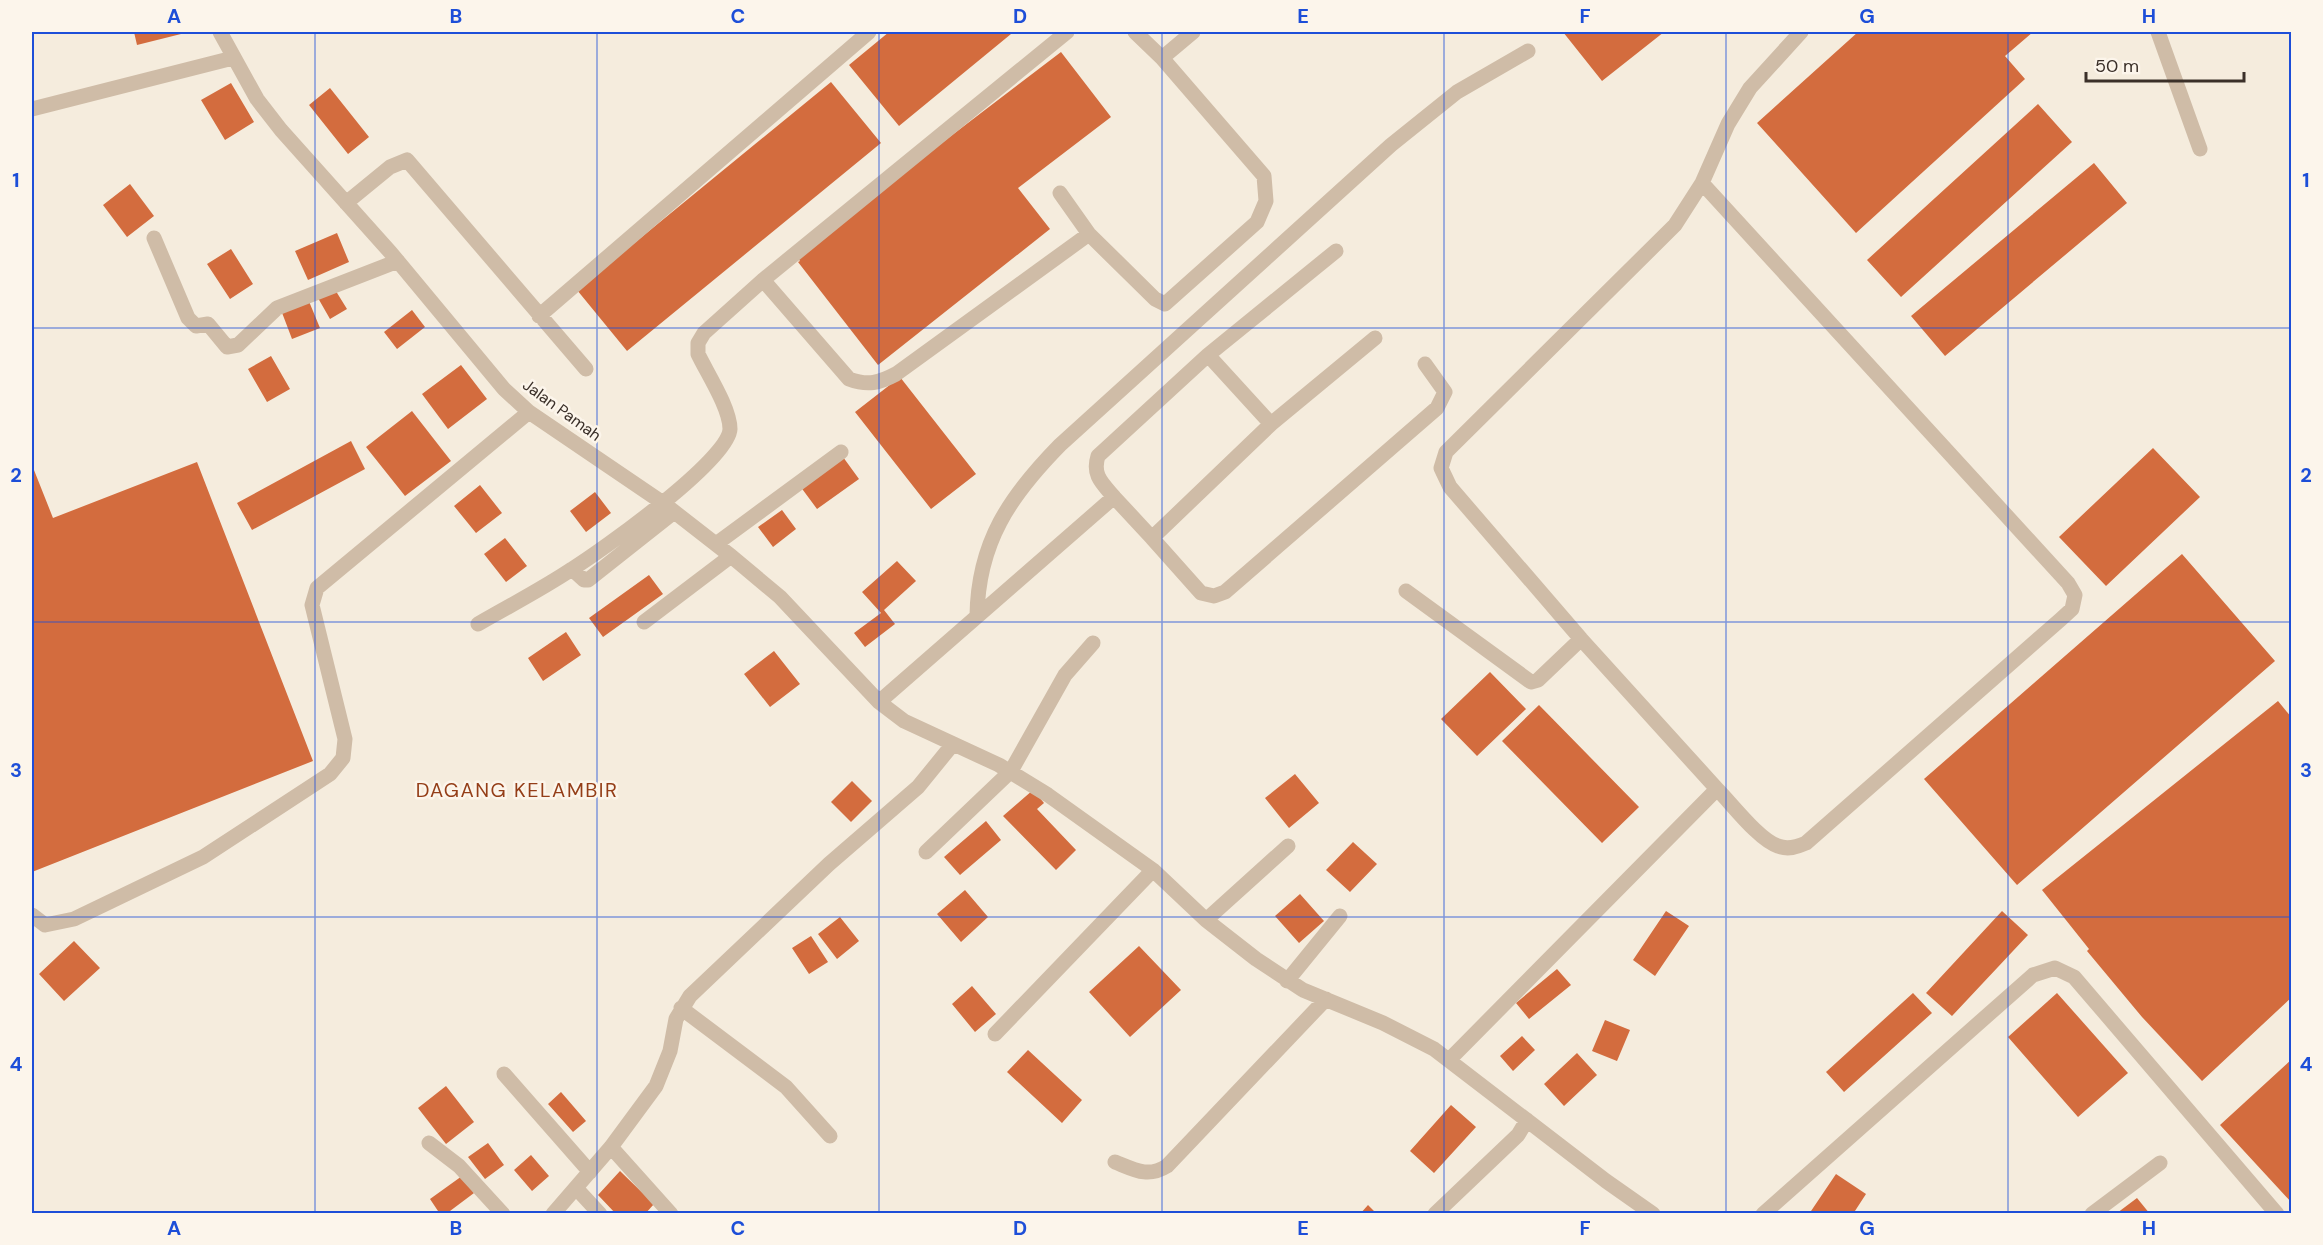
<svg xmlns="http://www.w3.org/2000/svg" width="2323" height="1245" font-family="'DM Sans',sans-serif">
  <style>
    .building { fill: #d36c3e }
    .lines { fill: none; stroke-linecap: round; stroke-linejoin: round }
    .minor { stroke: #cfbca7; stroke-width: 15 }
    .grid { fill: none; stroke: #1d4ed8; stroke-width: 1.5; stroke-opacity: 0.55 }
    .labels { text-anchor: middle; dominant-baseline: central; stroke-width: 5; stroke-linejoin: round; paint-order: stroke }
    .street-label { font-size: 16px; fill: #3b3029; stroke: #fcf5eb }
    .quarter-label { font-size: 20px; letter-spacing: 1.5px; fill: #943e18; stroke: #fcf5eb }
    .neatline { fill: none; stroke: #1d4ed8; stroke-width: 2 }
    .grid-label { font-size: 20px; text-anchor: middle; font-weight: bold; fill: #1d4ed8 }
  </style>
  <rect width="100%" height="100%" fill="#f5ecdd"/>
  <!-- building -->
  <path class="building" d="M134 32H189L137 45Z
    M889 32H1009L1011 34 899 126 849 65Z
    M1563 32H1664L1602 81Z
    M1858 32H2033L2005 56 2025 79 1856 233 1757 123Z
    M1061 52 1111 117 1018 188 1050 229 878 365 798 262 800 261 795 255Z
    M831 82 881 143 627 351 577 290Z
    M231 83 254 122 225 140 201 100Z
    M330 88 369 137 348 154 309 105Z
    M2038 104 2072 142 1901 297 1867 260Z
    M2094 163 2127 203 1945 356 1911 316Z
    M130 184 154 216 127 237 103 205Z
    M337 233 349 262 308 280 295 251Z
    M231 249 253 284 230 299 207 264Z
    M334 288 347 309 330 319 318 298Z
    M308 299 320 328 292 339 281 310Z
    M412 310 425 327 397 349 384 332Z
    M271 356 290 389 267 402 248 369Z
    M461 365 487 399 448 429 422 394Z
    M900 377 976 474 931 509 855 412Z
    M412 411 451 461 405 496 366 447Z
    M351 441 365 469 252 530 237 503Z
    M2153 448 2200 497 2106 586 2059 537Z
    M843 457 859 479 817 509 800 486Z
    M197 462 313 761 32 872V465L53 518Z
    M480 485 502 513 476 533 454 506Z
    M595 492 611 513 586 532 570 511Z
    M782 510 796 529 773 547 758 527Z
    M505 538 527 566 506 582 484 554Z
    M2182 554 2275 661 2017 885 1924 779Z
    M897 561 916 581 884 610 895 624 865 647 854 633 881 613 862 592Z
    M649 575 663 594 603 637 589 618Z
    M566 632 581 655 543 681 528 658Z
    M774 651 800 684 770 707 744 674Z
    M1490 672 1526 709 1477 756 1441 719Z
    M2278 701 2292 718V997L2202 1081 2142 1017 2087 951 2089 949 2042 890Z
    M1539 705 1639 807 1602 843 1502 741Z
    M1295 774 1319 803 1289 828 1265 798Z
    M852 781 872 801 851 822 831 802Z
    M1033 790 1044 803 1037 809 1076 850 1056 870 1003 816Z
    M986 821 1001 840 960 875 944 857Z
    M1353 842 1377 864 1350 892 1326 870Z
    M965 890 988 917 961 942 937 914Z
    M1300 894 1324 921 1299 943 1275 916Z
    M1666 911 1689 926 1655 976 1633 960Z
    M2002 911 2028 935 1952 1016 1926 993Z
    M840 917 859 941 837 959 818 934Z
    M811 936 828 962 809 974 792 948Z
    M74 941 100 968 64 1001 39 974Z
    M1139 946 1181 990 1130 1037 1089 992Z
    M1557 969 1571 985 1529 1019 1516 1003Z
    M972 986 996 1014 975 1032 952 1004Z
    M1913 993 1932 1013 1844 1092 1826 1072Z
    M2057 993 2128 1073 2078 1117 2008 1037Z
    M1605 1020 1630 1030 1617 1061 1592 1051Z
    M1522 1036 1535 1050 1513 1071 1500 1056Z
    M1028 1050 1082 1100 1062 1123 1007 1072Z
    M1577 1053 1597 1075 1564 1106 1544 1084Z
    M2292 1059V1203L2220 1125Z
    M446 1086 474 1122 446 1144 418 1108Z
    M561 1092 586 1121 573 1132 548 1104Z
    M1451 1105 1476 1127 1434 1173 1410 1151Z
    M488 1143 504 1165 485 1179 468 1157Z
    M531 1155 549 1176 532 1191 514 1170Z
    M620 1171 654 1204 645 1214H616L598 1195Z
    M1836 1174 1866 1194 1853 1214H1809Z
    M462 1176 474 1193 446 1214H440L430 1199Z
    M2137 1198 2150 1214H2116L2121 1210Z
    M1368 1205 1377 1214H1360Z"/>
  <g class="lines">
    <!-- minor -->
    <path class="minor" d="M220 32 257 99 281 130 391 253 504 389 529 412 663 503 731 556 780 597 879 702 904 721 999 765 1048 795 1153 870 1206 920 1256 959 1303 990 1383 1023 1434 1049 1606 1181 1653 1214
      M2158 32 2200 149
      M1162 58 1193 32
      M32 109 233 58
      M1702 183 2068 583 2075 595 2072 609 2060 620 1806 843C1797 847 1788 850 1778 846 1759 840 1732 804 1717 789
      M1060 193 1089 234 1155 299 1165 304 1257 222 1266 201 1264 176 1162 58 1135 32
      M346 203 390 167 407 160 586 369
      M154 238 188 318 196 326 208 324 227 347 238 345 277 308 398 261
      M763 280 849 379C868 386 879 383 896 374L1089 234
      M539 316 869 32
      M1208 355 1271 424
      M1114 497C1102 483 1092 475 1098 456L1208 355 1336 251
      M1152 538 1201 593 1214 596 1225 592 1437 408 1445 392 1425 364
      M716 544 841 452
      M572 569 584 580H588L674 512
      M1406 591 1531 682 1538 680 1581 639
      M977 616C978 542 1010 496 1060 445L1391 145 1457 92 1528 51
      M644 622 731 556
      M478 624C509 606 542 589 572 569 601 551 729 460 730 429 730 408 707 373 698 354V343L704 333 763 280 1067 32
      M879 702 1114 497 1152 538 1271 424 1375 338
      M926 852 1011 771 1065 675 1093 643
      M32 915 45 925 74 919 203 857 330 774 343 758 345 739 312 605 317 588 529 412
      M1206 920 1288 846
      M1287 981 1340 916
      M681 1008 786 1087 830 1136
      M995 1034 1153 870
      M1450 1059 1717 789 1581 639 1450 487 1441 468 1446 452 1675 225 1702 183 1728 124 1750 88 1801 32
      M504 1074 590 1172
      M429 1143 459 1166 503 1214
      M611 1147 671 1214
      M1115 1162C1135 1170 1148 1178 1167 1166L1326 999
      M576 1188 600 1214
      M553 1214 611 1147 656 1086 670 1051 676 1019 690 996 829 864 918 787 953 744
      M1435 1214 1518 1135 1527 1120
      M1763 1214 2033 975 2055 968 2074 977 2277 1214
      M2092 1214 2160 1163"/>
  </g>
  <!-- grid -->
  <path class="grid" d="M315 32V1214M597 32V1214M879 32V1214M1162 32V1214M1444 32V1214M1726 32V1214M2008 32V1214M32 328H2292M32 622H2292M32 917H2292"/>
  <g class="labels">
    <!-- street labels -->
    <g class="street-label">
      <text transform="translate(562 410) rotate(36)">Jalan Pamah</text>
    </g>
    <!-- quarter labels -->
    <g class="quarter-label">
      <text x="517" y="790">DAGANG KELAMBIR</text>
    </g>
  </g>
  <!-- border -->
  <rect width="2323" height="1245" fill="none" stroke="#fcf5eb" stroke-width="66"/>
  <!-- scale -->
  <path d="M2086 72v9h158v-9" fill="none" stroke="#3b3029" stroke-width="3"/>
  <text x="2095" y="72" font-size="18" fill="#3b3029" stroke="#fcf5eb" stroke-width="4.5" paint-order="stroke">50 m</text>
  <rect x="33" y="33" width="2257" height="1179" class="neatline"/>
  <g class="grid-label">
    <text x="174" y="23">A</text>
    <text x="456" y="23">B</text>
    <text x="738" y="23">C</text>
    <text x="1020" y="23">D</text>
    <text x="1303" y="23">E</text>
    <text x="1585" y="23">F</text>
    <text x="1867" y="23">G</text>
    <text x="2149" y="23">H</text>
    <text x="16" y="187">1</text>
    <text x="2306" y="187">1</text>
    <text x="16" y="482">2</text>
    <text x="2306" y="482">2</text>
    <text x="16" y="777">3</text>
    <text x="2306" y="777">3</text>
    <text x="16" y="1071">4</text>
    <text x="2306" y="1071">4</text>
    <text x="174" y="1235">A</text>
    <text x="456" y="1235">B</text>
    <text x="738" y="1235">C</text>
    <text x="1020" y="1235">D</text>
    <text x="1303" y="1235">E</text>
    <text x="1585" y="1235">F</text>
    <text x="1867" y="1235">G</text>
    <text x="2149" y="1235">H</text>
  </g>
</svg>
